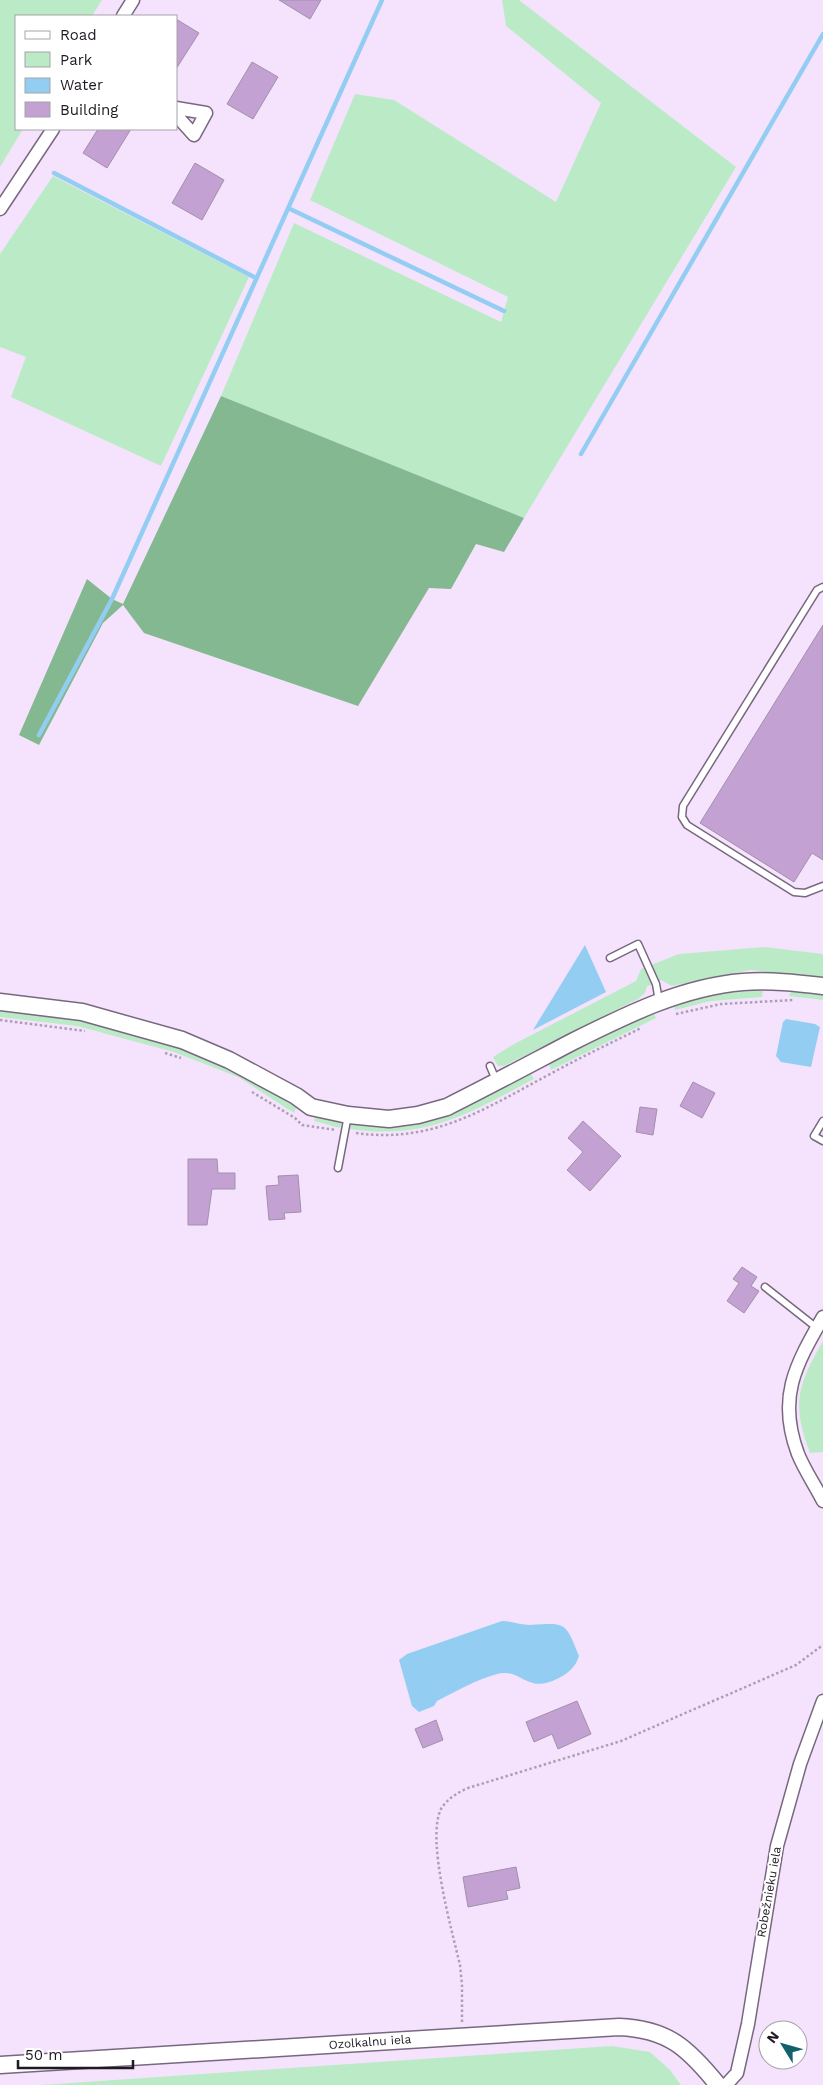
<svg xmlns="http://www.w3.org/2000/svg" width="823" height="2085" font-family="'Work Sans',sans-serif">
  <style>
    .green { fill: #bbebc6 }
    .forest { fill: #84b891 }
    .water { fill: #94cdf2 }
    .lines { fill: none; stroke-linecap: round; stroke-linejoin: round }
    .stream { stroke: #94cdf2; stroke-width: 4.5 }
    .building { fill: #c3a1d2; stroke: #a191a9 }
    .service-casing { stroke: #78687f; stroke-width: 9 }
    .minor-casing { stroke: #78687f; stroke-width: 15 }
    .tertiary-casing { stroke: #78687f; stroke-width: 19 }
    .path { stroke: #ac9fb3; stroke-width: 2.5; stroke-dasharray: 2.5 2.5; stroke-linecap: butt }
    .service { stroke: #fff; stroke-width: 6 }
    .minor { stroke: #fff; stroke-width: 12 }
    .tertiary { stroke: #fff; stroke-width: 16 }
    .labels { text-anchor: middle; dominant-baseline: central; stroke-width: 4; stroke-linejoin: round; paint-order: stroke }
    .street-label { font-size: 12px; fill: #1f1922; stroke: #fff }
  </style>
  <rect width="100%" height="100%" fill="#f5e3fe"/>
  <!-- green -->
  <path class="green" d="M0 0H102L92 16H16V129H23L0 167Z
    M502 0H519L736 167 524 518 221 396 294 223 501 322 508 297 310 200 355 94 394 100 556 202 601 103 506 26Z
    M53 176 249 277 161 466 11 397 26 357 0 347V254Z
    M765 947 823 954V977L750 970 672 986 661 980 656 984 647 986 645 993 638 999 504 1066H498L493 1057 514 1044 636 981 641 969 679 954Z
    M763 990 762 997 711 1001 675 1010 674 1005 719 994Z
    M791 991 823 994V1000L789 996Z
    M0 1010C27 1013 56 1015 83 1020 160 1035 229 1068 297 1106L294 1113 238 1077 174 1052 77 1026 0 1017Z
    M653 1012 656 1018 551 1070 549 1064Z
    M531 1074 534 1079C468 1114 427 1140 350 1129L351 1123 388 1125 454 1112Z
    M316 1115 342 1121 340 1128 314 1121Z
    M823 1341V1452L810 1453C791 1403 798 1385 823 1341Z
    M612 2046 650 2052 670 2070 681 2085H42Z"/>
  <!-- forest -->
  <path class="forest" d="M221 396 524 518 504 552 476 544 451 589 429 588 358 706 144 633 123 605 103 623 39 745 19 735 87 579 112 599 123 604Z"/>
  <!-- water -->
  <path class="water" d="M585 945 606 992 533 1030Z
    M786 1019 815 1024 820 1027 811 1067 781 1062 776 1056 783 1022Z
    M502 1621C511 1621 521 1625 530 1625 566 1623 565 1621 579 1656 578 1659 576 1664 574 1666 567 1676 545 1687 533 1683 519 1679 514 1670 497 1674 476 1680 456 1691 437 1701L434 1706 419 1712 412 1706 399 1660 407 1654Z"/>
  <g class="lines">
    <!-- stream -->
    <path class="stream" d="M54 173 256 278
      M288 208 504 311
      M581 454 823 34
      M39 735 112 599 382 0"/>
  </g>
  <!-- building -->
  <path class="building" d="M279 0H321L310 19Z
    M176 19 199 33 176 69Z
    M252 62 278 77 253 119 227 104Z
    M98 129H131L107 168 83 153Z
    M195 163 224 180 202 220 172 203Z
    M823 625V860L812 853 794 882 700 823Z
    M693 1082 715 1093 702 1118 680 1106Z
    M640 1107 657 1109 653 1135 636 1132Z
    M583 1121 621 1156 590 1191 567 1170 583 1152 568 1138Z
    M188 1159H217L218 1173H235V1189H212L207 1225H188Z
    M298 1175 301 1212 284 1213 285 1219 269 1220 266 1186 279 1185 278 1176Z
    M742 1267 757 1277 751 1286 759 1291 744 1313 727 1301 739 1283 733 1279Z
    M577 1701 591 1734 558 1749 552 1734 534 1742 526 1722Z
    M436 1720 443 1740 423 1748 415 1729Z
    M516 1867 520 1888 506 1891 508 1899 468 1907 463 1877Z"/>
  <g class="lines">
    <defs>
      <path id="service" d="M823 587 817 590 683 806 682 817 687 825 794 892 805 893 823 886
        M610 958 638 944 656 984 659 1001
        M490 1066 496 1080
        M823 1121 814 1136 823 1141
        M338 1168 348 1115
        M765 1287 817 1328"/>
      <path id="minor" d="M123 16 133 0
        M176 108 206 113 194 135 176 115
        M0 209 53 129
        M823 1317C795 1366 777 1398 798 1454 805 1471 815 1485 823 1501
        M726 2085 737 2073 748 2024 777 1846 800 1764 823 1701"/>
      <path id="tertiary" d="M0 1002 82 1012 182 1040 229 1060 296 1096 311 1107 348 1115 389 1119 418 1115 447 1107C489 1086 530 1064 572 1042 626 1015 682 987 743 982 770 980 797 983 823 986
        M0 2065 619 2027C668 2029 688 2048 718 2085"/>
    </defs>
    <!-- service casing -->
    <use href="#service" class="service-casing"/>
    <!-- minor casing -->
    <use href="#minor" class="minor-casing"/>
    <!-- tertiary casing -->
    <use href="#tertiary" class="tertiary-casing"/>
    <!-- path -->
    <path class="path" d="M676 1014 721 1004 794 1000
      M0 1020 85 1031
      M165 1053 181 1058
      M252 1092 295 1118 302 1125 336 1130
      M356 1133C434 1144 486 1108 552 1073 581 1057 611 1043 641 1028
      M462 2022V1985L460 1965C452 1931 426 1839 441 1809 447 1799 457 1793 468 1788L621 1741 796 1665 823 1645"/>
    <!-- service -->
    <use href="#service" class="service"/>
    <!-- minor -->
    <use href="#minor" class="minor"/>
    <!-- tertiary -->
    <use href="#tertiary" class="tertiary"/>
  </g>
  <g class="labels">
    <!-- street labels -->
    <g class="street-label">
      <text transform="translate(769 1892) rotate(-80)">Robežnieku iela</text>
      <text transform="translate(370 2042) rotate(-4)">Ozolkalnu iela</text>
    </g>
  </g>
  <!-- legend -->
  <rect x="15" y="15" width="162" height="115" fill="#ffffff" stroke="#a5a3a7"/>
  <rect x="25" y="31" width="25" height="8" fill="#ffffff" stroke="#a5a3a7"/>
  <text x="60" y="40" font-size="15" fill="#1f1922">Road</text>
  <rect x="25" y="52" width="25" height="15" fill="#bbebc6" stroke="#a5a3a7"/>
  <text x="60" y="65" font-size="15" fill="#1f1922">Park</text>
  <rect x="25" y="78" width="25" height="15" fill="#94cdf2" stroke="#a5a3a7"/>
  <text x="60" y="90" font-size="15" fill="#1f1922">Water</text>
  <rect x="25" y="102" width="25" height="15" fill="#c3a1d2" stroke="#a5a3a7"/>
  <text x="60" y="115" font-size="15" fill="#1f1922">Building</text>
  <!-- north arrow -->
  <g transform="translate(783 2045) rotate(307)"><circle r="24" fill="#ffffff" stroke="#a5a3a7"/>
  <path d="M0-4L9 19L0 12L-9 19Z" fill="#12616a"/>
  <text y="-8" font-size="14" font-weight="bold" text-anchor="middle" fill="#1f1922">N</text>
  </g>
  <!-- scale -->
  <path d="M18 2060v8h115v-8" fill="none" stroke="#1f1922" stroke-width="2.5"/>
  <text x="25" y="2060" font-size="15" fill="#1f1922" stroke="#ffffff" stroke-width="4" paint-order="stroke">50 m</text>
</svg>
